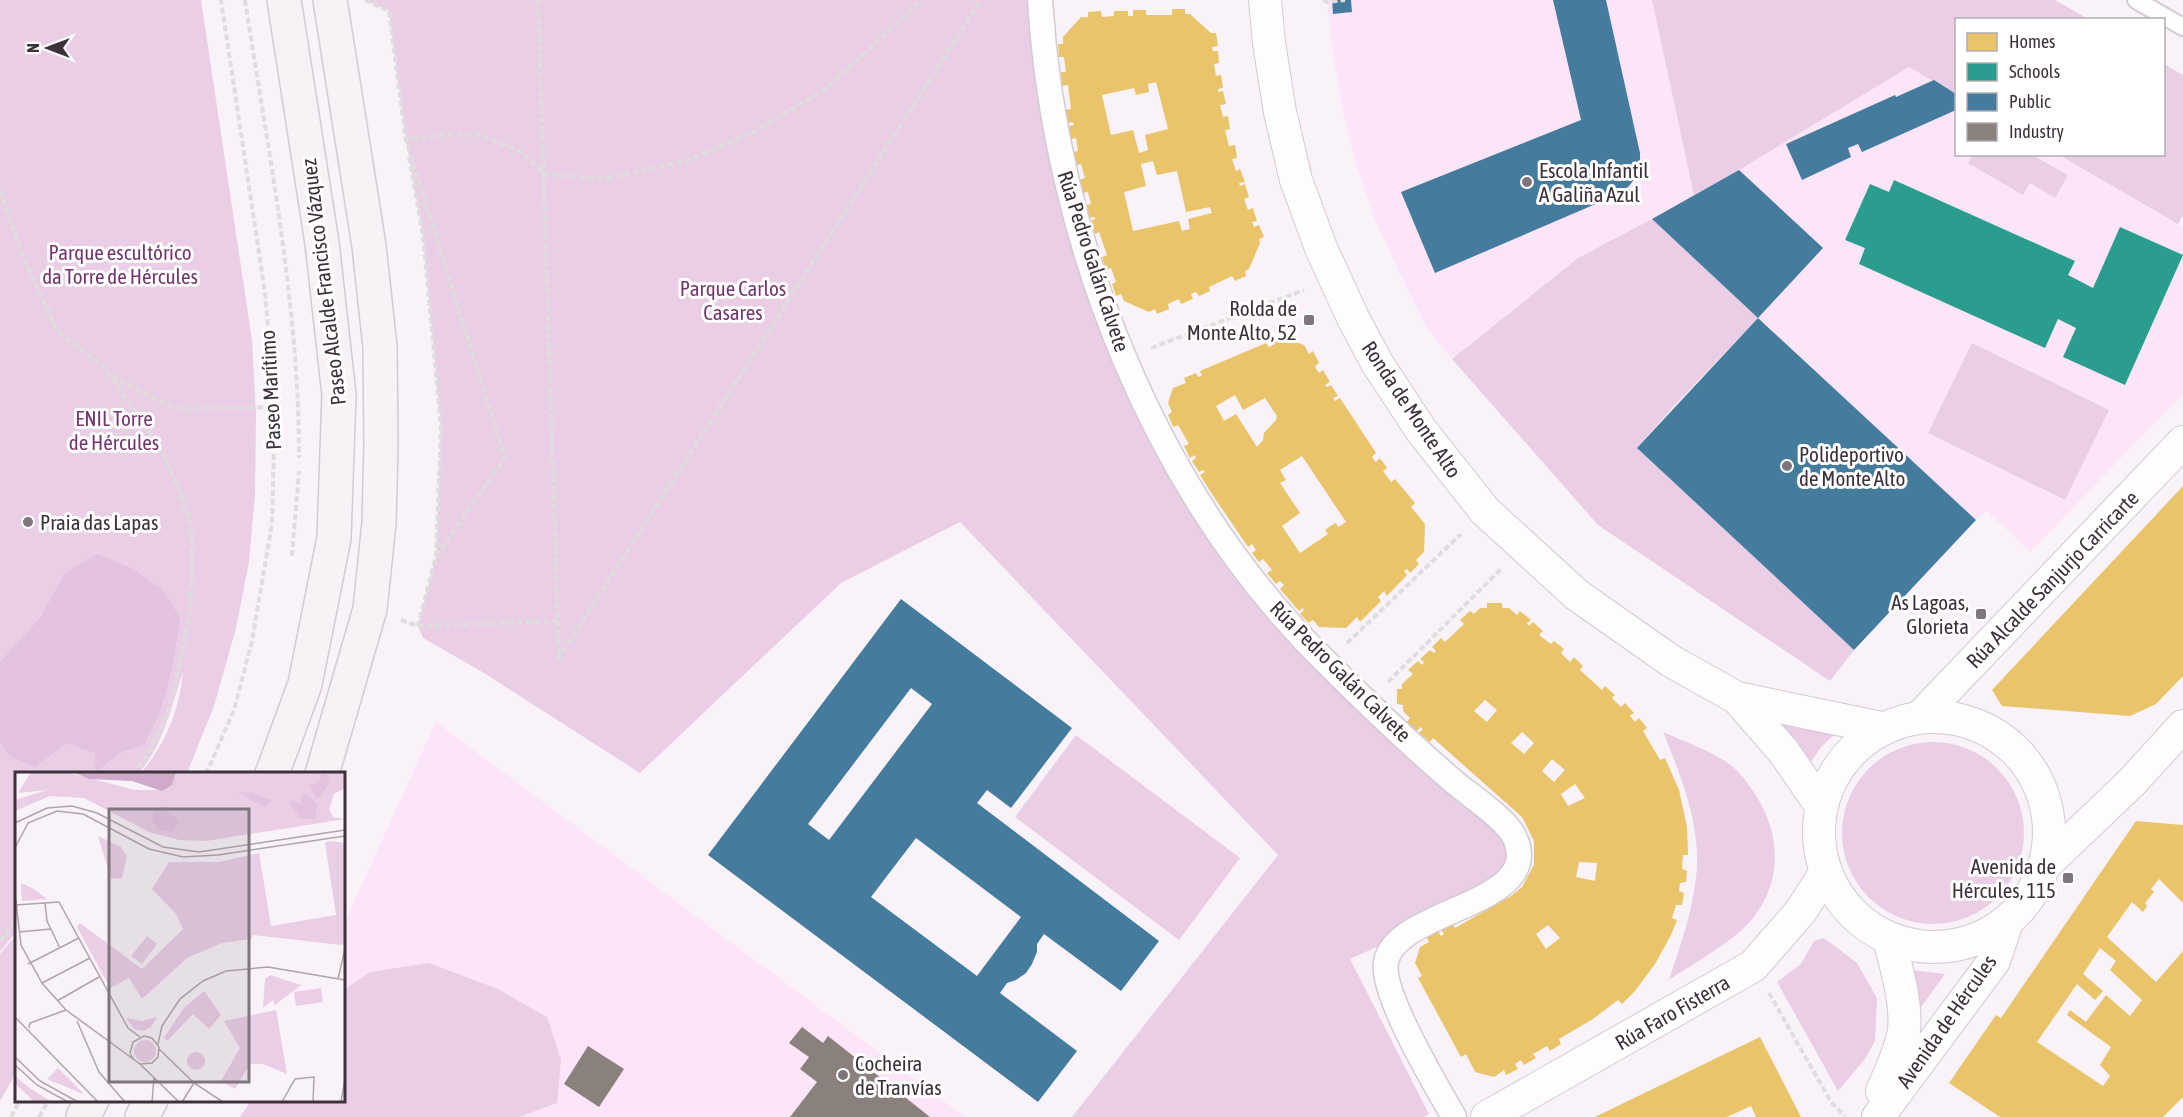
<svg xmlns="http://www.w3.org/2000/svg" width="2183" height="1117" font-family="'Asap Condensed',sans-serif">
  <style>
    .built { fill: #fce5f9 }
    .green { fill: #eacee6 }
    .forest { fill: #e2c2de }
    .homes { fill: #e9c46a; fill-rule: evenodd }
    .schools { fill: #2a9d8f }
    .public { fill: #457b9d; fill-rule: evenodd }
    .industry { fill: #8a817c }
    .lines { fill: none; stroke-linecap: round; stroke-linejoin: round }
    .service-casing { stroke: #d3cad2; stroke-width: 20 }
    .pedestrian-casing { stroke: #d3cad2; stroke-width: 27 }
    .minor-casing { stroke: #d3cad2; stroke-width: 34 }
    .secondary-casing { stroke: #d3cad2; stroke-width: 36 }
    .path { stroke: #dfddde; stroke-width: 4; stroke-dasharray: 6 3; stroke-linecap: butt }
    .service { stroke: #fefdfe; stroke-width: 16 }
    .pedestrian { stroke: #fefdfe; stroke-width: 24 }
    .minor { stroke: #fefdfe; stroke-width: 32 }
    .secondary { stroke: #f7f2f6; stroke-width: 33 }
    .poi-dot { fill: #7f757d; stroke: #fff; stroke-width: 2 }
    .labels { text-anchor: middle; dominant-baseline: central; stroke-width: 6; stroke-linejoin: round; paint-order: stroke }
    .poi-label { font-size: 21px; fill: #3d313b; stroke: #fff; text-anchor: start }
    .park-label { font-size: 21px; fill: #75366f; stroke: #fff }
    .street-label { font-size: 21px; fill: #3d313b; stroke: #fff }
    .inset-road { fill: none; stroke: #aea5ac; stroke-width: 1.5 }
    .view { fill: #7f757d; fill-opacity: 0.15; stroke: #7f757d; stroke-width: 3 }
    .inset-edge { fill: none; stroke: #3d313b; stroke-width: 3 }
  </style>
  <rect width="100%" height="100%" fill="#f9f2f8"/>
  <!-- built -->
  <path class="built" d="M1327 0H1652L1694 195 1739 170 1909 66 1956 94V154L2059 155 2183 227V394L2030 552 1987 511 1976 520 1652 219 1578 258 1452 359 1427 328 1404 282 1375 219 1357 168 1343 112 1333 54Z
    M436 722 965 1117H519L557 1103 344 990V924Z"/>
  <!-- green -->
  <path class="green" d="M0 0H201L252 340 256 414 255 495 249 562 236 628 214 706 187 773H141C166 743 179 711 183 672 170 709 165 742 139 773L16 774V932L0 952Z
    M365 0H1040L1102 299 1232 552 1498 818 1516 869 1401 936 1350 959 1429 1114 1423 1117H1072L1278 855 960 522 841 583 640 773 484 673 423 638 418 626 436 556 441 427 423 235 406 140 389 11Z
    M1652 0H2055L2088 19 1956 20V94L1909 67 1739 170 1694 195Z
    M2164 64 2183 75V215L2178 224 2059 155 2164 154Z
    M1973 155H2032L2068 175 2055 198 2030 183 2023 195 1968 163Z
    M1652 219 1758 318 1672 408 1637 448 1854 650 1830 681 1598 525 1452 359 1578 258Z
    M1972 343 2109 410 2065 500 1928 433Z
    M1777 719 1836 733 1822 746 1810 763Z
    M1663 732C1683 741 1707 749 1725 761 1736 768 1746 780 1753 791 1779 828 1784 876 1756 914 1739 939 1694 963 1669 980 1680 947 1692 913 1696 878 1702 828 1682 778 1663 732Z
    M1076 735 1240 858 1179 940 1015 817Z
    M1842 833a91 91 0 1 1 182 0a91 91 0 1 1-182 0Z
    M16 935V1073L0 1101V954Z
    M1824 938 1857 963 1877 998 1875 1041 1865 1059 1838 1091 1777 982 1801 964 1814 941Z
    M429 963 498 989 547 1017 561 1060 557 1103 519 1117H240L251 1101 344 1100V990L370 972Z
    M1904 969 1945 974 1917 1013Z"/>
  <!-- forest -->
  <path class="forest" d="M97 554 134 569 162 590 180 617C175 661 166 706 144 745L121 752 96 772 95 753 66 743 35 767 11 757 0 742V662L40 618 65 573Z"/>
  <!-- homes -->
  <path class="homes" d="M1172 9H1185V14H1190L1211 33H1216L1218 46 1212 47 1213 51H1218L1219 63 1214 64 1216 76 1221 75 1223 88 1218 89V92L1223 91 1226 104 1220 105 1223 117 1228 116 1230 129 1225 130 1229 146 1235 145 1237 158 1232 159 1236 171 1240 169 1245 182 1239 183 1240 186 1245 184 1249 197 1244 199 1248 210 1253 208 1257 221 1252 222 1254 227 1259 225 1264 237 1259 239 1260 243 1249 269 1245 271 1246 276 1235 281 1232 276 1209 287 1210 291 1199 296 1196 292 1191 294 1193 299 1181 304 1179 299 1168 304 1169 309 1157 314 1155 309 1149 312 1124 301 1121 294 1116 296 1112 284 1116 282 1111 268 1106 270 1102 257 1107 255 1099 232 1095 234 1091 221 1095 219V217L1089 218 1086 205 1091 204 1088 192 1083 193 1079 180 1085 178 1081 164 1077 165 1074 152 1078 151 1076 138 1071 139 1068 126 1074 125 1073 122 1068 123 1065 110 1071 109 1068 85 1062 86 1061 72H1066L1064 57H1059L1058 44H1063V37L1081 17H1088V12L1101 11 1102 17 1114 16V11H1128V16H1133V10H1146V15H1172ZM1156 82 1168 129 1145 135 1148 150 1139 153 1133 130 1111 135 1102 95 1134 88 1136 95 1149 92 1148 84ZM1153 161 1157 175 1177 171 1186 212 1210 207 1212 213 1188 219 1190 229 1182 231 1179 221 1133 231 1124 192 1146 186 1141 164Z
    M1280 336 1283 341 1287 339 1304 345 1309 354 1313 351 1319 363 1315 366 1317 370 1319 373 1323 370 1330 382 1325 385 1327 387 1331 385 1338 396 1333 398 1335 401 1340 398 1376 453 1372 457 1374 460 1376 462 1380 458 1387 468 1383 471 1391 482 1395 479 1415 503 1411 507 1425 524 1424 552 1416 560 1419 564 1410 573 1407 569 1404 571 1407 575 1387 596 1384 591 1378 597 1381 601 1360 622 1357 617 1346 628 1319 627 1313 620 1309 623 1300 614 1304 610 1303 608 1299 611 1280 589 1284 585 1280 581 1276 584 1267 573 1272 570 1263 559 1259 562 1252 553 1256 550 1252 544 1248 547 1212 494 1200 475 1205 472 1203 470 1199 472 1192 461 1196 458 1195 455 1190 458 1184 446 1189 444 1178 425 1173 427 1168 415 1172 412 1168 403 1173 388 1186 383 1184 378 1196 373 1198 377 1202 376 1200 371 1266 343 1269 347 1272 346 1270 341ZM1235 395 1243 410 1265 398 1277 416 1276 420 1264 433 1263 440 1257 447 1236 414 1224 421 1216 406ZM1302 456 1346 522 1338 527 1336 523 1332 525 1325 530 1328 534 1300 553 1282 526 1300 513 1280 483 1286 480 1280 470Z
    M2183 486V676L2156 704 2130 716 2002 706 1992 690Z
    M1487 603H1502V608H1509L1517 615 1520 611 1531 620 1527 623 1529 626 1533 622 1543 631 1539 635 1551 644 1554 641 1564 649 1561 653 1570 662 1574 657 1583 666 1580 670 1602 690 1605 686 1615 695 1612 698 1621 707 1625 703 1634 713 1630 716 1635 722 1639 718 1647 728 1643 731 1660 760 1665 758 1679 790 1687 827 1688 855H1683L1682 869 1687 871 1686 882 1680 883 1679 891 1684 893 1682 905H1676L1672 918 1677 920 1671 935 1655 964 1635 991 1622 1004 1618 1000 1593 1019 1559 1039 1561 1044 1550 1051 1547 1046 1533 1054 1536 1058 1524 1065 1521 1060 1515 1064 1518 1069 1506 1075 1504 1070 1494 1077 1475 1072 1466 1054 1461 1057 1418 978 1422 976 1415 963 1420 947 1429 942 1427 938 1438 931 1441 936 1444 934 1441 930 1452 923 1455 928 1511 896 1522 887 1534 865V841L1522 817 1433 738 1430 742 1419 733 1423 729 1420 727 1417 731 1407 722 1410 718 1403 711V705L1397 704V689H1402V684L1413 674 1408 670 1418 661 1422 665 1424 662 1420 659 1430 650 1434 653 1436 651 1432 647 1441 638 1445 642 1464 624 1460 620 1470 611 1474 614 1480 608H1487ZM1485 700 1497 710 1487 722 1474 711ZM1522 732 1534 743 1524 754 1511 743ZM1552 759 1565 770 1554 782 1542 771ZM1575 784 1585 798 1568 806 1561 794ZM1579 862 1597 863 1595 881 1576 877ZM1548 925 1560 938 1546 949 1536 934Z
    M2136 821 2183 825V903L2159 879 2151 889 2154 892 2145 903 2147 906 2143 912 2132 902 2107 937 2156 982 2183 951V1097L2163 1117H2000L1949 1083 1996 1015 2001 1018ZM2100 948 2116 961 2110 970 2142 1000 2130 1016 2106 995 2086 1022 2070 1010 2067 1015 2111 1047 2100 1065 2110 1076 2103 1086 2037 1042 2077 984 2095 1000 2103 991 2083 974Z
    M1760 1037 1801 1117H1756L1751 1106 1727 1117H1595Z"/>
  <!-- schools -->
  <path class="schools" d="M1894 180 2075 261 2068 275 2093 288 2120 227 2183 255 2125 385 2063 357 2076 328 2058 319 2045 348 1859 264 1865 248 1845 240 1870 184 1889 192Z"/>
  <!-- public -->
  <path class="public" d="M1332 0H1351L1352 12 1333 14Z
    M1553 0H1606L1640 153V165L1636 177 1629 186 1619 194 1435 273 1401 192 1581 120Z
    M1934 80 1956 94V110L1862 152 1858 144 1848 148 1851 157 1802 180 1786 144 1895 95 1896 97Z
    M1739 170 1823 248 1758 318 1652 219Z
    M1758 318 1976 520 1854 650 1637 448Z
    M901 599 1072 728 1011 808 987 790 977 803 1159 941 1121 991 1044 934 1037 944V952L1032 964 1026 973 1016 980 1007 983 1000 993 1077 1051 1038 1102 708 855ZM911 688 932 704 829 840 808 824ZM916 838 1021 917 977 976 871 897Z"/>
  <!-- industry -->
  <path class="industry" d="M802 1027 823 1043 828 1036 930 1117H790L817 1082 800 1069 809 1057 789 1043Z
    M588 1046 624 1069 599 1107 564 1084Z"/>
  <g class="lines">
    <defs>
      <path id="service" d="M2136 0 2183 27"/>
      <path id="pedestrian" d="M1040 0C1055 240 1154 494 1328 664 1368 704 1410 744 1453 781 1469 795 1505 818 1514 836 1548 906 1395 908 1386 962 1380 993 1437 1087 1454 1117"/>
      <path id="minor" d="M1265 0 1269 43 1280 112 1296 180 1321 248 1353 318 1377 363 1421 430 1485 511 1577 595 1671 661 1737 698 1881 728
        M1737 698 1784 752 1821 806
        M1921 716 2183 442
        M1819 832a115 115 0 1 1 230 0a115 115 0 1 1-230 0Z
        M2044 866 2132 782 2183 726
        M1882 1091C1890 1072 1901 1051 1904 1030 1907 1000 1896 968 1889 939
        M1487 1117 1753 966 1801 911 1826 872
        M1878 1117 1994 961 2007 922"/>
      <path id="secondary" d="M272 774 305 684 334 538 339 395 322 243 284 0
        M322 774 370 609 379 523 381 445 380 347 369 246 330 0
        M83 1117 92 1100
        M142 1117 151 1100"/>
    </defs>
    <!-- service casing -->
    <use href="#service" class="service-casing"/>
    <!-- pedestrian casing -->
    <use href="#pedestrian" class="pedestrian-casing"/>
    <!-- minor casing -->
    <use href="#minor" class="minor-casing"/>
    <!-- secondary casing -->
    <use href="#secondary" class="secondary-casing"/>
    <!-- path -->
    <path class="path" d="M245 0C268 151 299 304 299 458
      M365 0 389 11 406 141
      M538 0 559 658 981 0
      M1323 0 1327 2 1345 0
      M409 157 423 235 441 427 436 556 418 626
      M0 191 22 254 57 331 105 368 142 421 162 451 179 489 191 526 192 571 190 611 175 686 164 722 146 757 133 774
      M1151 348 1304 290
      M112 376 167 405 184 409 275 407
      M292 556 299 471
      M436 556 505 458 406 140 445 134 479 135 520 151 545 174 603 179 686 161 752 133 824 90 922 0
      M401 620 418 626 558 621
      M1347 643 1461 534
      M1388 682 1501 569
      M206 774 234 710 252 641 272 524 275 407 265 293 221 0
      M0 941 16 921
      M1769 993 1831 1102 1845 1116
      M11 1117 20 1100
      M39 1117 49 1100"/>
    <!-- service -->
    <use href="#service" class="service"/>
    <!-- pedestrian -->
    <use href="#pedestrian" class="pedestrian"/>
    <!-- minor -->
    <use href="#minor" class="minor"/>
    <!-- secondary -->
    <use href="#secondary" class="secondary"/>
  </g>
  <!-- markers -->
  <g class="poi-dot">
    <circle cx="1527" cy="182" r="6"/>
    <rect x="1303" y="314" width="12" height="12" rx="3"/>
    <circle cx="1787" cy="466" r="6"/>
    <circle cx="28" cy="522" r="6"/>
    <rect x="1975" y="608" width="12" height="12" rx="3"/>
    <rect x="2062" y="872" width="12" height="12" rx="3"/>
    <circle cx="843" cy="1075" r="6"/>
  </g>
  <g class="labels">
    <!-- poi labels -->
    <g class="poi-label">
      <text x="1539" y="170">Escola Infantil<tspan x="1539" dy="24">A Galiña Azul</tspan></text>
      <text x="1297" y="308" text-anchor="end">Rolda de<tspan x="1297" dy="24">Monte Alto, 52</tspan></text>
      <text x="1799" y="454">Polideportivo<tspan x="1799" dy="24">de Monte Alto</tspan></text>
      <text x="40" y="522">Praia das Lapas</text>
      <text x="1969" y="602" text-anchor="end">As Lagoas,<tspan x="1969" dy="24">Glorieta</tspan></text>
      <text x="2056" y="866" text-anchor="end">Avenida de<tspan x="2056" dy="24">Hércules, 115</tspan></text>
      <text x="855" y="1063">Cocheira<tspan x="855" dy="24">de Tranvías</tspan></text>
    </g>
    <!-- park labels -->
    <g class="park-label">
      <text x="120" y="252">Parque escultórico<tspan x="120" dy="24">da Torre de Hércules</tspan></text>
      <text x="733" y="288">Parque Carlos<tspan x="733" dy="24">Casares</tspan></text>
      <text x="114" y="418">ENIL Torre<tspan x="114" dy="24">de Hércules</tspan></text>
    </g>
    <!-- street labels -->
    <g class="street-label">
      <text transform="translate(1094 261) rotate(72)">Rúa Pedro Galán Calvete</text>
      <text transform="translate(323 282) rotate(-97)">Paseo Alcalde Francisco Vázquez</text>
      <text transform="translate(270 390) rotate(-93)">Paseo Marítimo</text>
      <text transform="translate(1412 409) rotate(56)">Ronda de Monte Alto</text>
      <text transform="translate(2052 579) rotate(-46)">Rúa Alcalde Sanjurjo Carricarte</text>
      <text transform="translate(1341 671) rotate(45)">Rúa Pedro Galán Calvete</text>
      <text transform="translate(1672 1012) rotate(-30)">Rúa Faro Fisterra</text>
      <text transform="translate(1946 1021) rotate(-55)">Avenida de Hércules</text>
    </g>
  </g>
  <!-- overview -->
  <g transform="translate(15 772)">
    <rect width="330" height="330" fill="#f9f2f8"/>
    <path d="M16 0H51L120 18H145L158 0H330V16L319 22 314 37 318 45 330 47 191 69 164 68 134 60 69 26 35 24 0 39V28L32 18 3 21ZM83 64 106 75 112 84 107 106 96 107ZM315 69 330 71V170L326 173 238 163 236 167 207 171 172 186 127 227 114 206 95 216 62 155 65 151 127 197 168 157 161 142 137 117 154 90H204L244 81 256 154 321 143 310 71ZM6 111 19 117 32 127 7 129ZM132 164 142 172 127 192 116 184ZM255 203 286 213 260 233 258 228 248 236 250 207ZM306 216 308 230 281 234 279 220ZM189 219 206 243 194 257 178 242 152 269 149 266 168 237ZM261 238 272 302 248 292H235L220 317 206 309 225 276 209 249ZM142 245 136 255 128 259 119 257 111 246 127 249ZM119 279a11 11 0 1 1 22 0a11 11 0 1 1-22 0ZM172 289a9 9 0 1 1 18 0a9 9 0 1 1-18 0ZM43 296 68 321V322L32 307ZM0 304 13 315 37 330 17 328 0 311Z" fill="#eacee6"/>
    <path d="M307 1 313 2 314 12 302 27 294 13 304 11ZM223 20 237 21 257 28 249 35ZM289 22 302 31 300 47H286L274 31 278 28 287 34 286 24ZM148 35 164 49 157 60 143 57 137 49 139 39Z" fill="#e2c2de"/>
    <path d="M58 0H161L157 13 147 19 117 9 74 7Z" fill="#d0aaca"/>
    <path class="inset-road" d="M0 51 32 36 57 34 82 41 148 75 184 80 330 58M0 76 13 51 42 39 68 42 134 77 168 85 203 83 330 64M0 121 6 173 27 211 51 238 125 292 164 330M30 131 32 149 45 176M0 133 44 130 113 256 125 265M4 160 36 157M13 192 64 166M323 207 330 177M27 211 75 186M42 229 84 205M0 245 83 330M62 249 84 300 110 330M14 256 15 251 51 238M143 272 147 254 165 227 188 209 211 199 253 195 330 208M144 277 179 311 208 330M0 285 25 309 63 330M119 288 115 281 118 270 129 264 137 266 144 275 143 285 137 291 125 292M0 293 22 313 53 330M137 330 139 306M167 330 179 311M267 330 280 307 299 305 298 330M326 330 330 307"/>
    <path class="view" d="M94 37H234V310H94Z"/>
    <rect width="330" height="330" class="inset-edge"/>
  </g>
  <!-- legend -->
  <rect x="1955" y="18" width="210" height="138" fill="#ffffff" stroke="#b1adb1" stroke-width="1.5"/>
  <rect x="1967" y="33" width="30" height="18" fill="#e9c46a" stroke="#b1adb1" stroke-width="1.5"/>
  <text x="2009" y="48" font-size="18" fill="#3d313b">Homes</text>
  <rect x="1967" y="63" width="30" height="18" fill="#2a9d8f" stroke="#b1adb1" stroke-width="1.5"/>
  <text x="2009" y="78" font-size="18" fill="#3d313b">Schools</text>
  <rect x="1967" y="93" width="30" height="18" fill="#457b9d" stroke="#b1adb1" stroke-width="1.5"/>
  <text x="2009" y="108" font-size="18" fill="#3d313b">Public</text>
  <rect x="1967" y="123" width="30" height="18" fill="#8a817c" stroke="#b1adb1" stroke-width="1.5"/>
  <text x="2009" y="138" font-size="18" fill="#3d313b">Industry</text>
  <!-- north arrow -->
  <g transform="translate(48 48) rotate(270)" stroke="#ffffff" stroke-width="4.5" paint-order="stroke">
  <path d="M0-4.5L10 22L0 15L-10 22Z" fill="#3d313b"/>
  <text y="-9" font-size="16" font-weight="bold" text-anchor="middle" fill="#3d313b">N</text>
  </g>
</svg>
